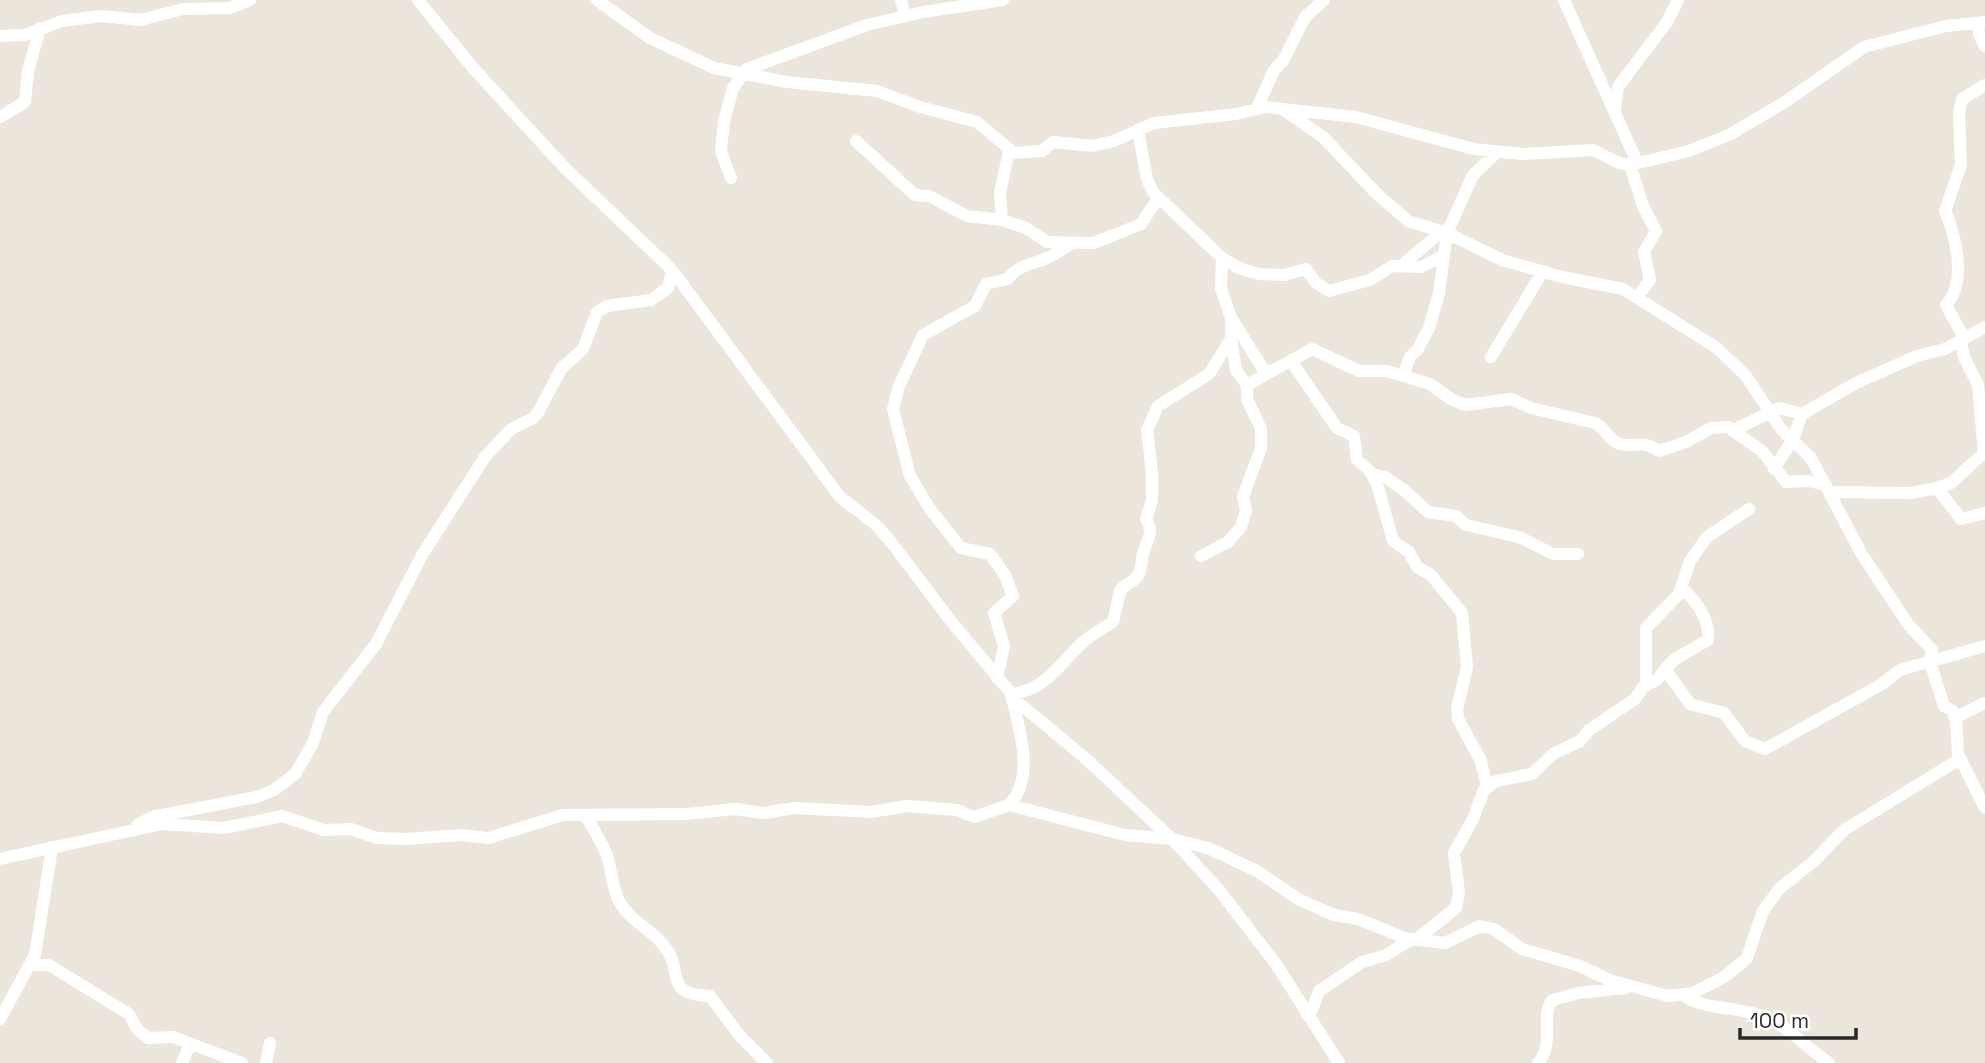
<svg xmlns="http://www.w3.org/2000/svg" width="1985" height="1063" font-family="'Space Grotesk',sans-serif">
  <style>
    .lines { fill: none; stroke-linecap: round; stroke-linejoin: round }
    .minor { stroke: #fff; stroke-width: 12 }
  </style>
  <rect width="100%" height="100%" fill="#ece5db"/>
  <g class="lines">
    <!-- minor -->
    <path class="minor" d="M418 0 473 68 565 168 672 270 840 497 875 524 891 542 950 620 1020 704 1084 757 1172 839 1219 890 1276 964 1339 1063
      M597 0 650 38 714 68 787 82 877 91 920 107 977 122 1014 153 1042 151 1053 142 1092 146 1114 141 1154 123 1236 114 1266 107 1356 117 1474 149 1523 154 1593 150 1619 163 1630 165 1689 151 1729 135 1785 102 1864 47 1946 26 1985 22
      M901 0 905 15
      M1564 0 1637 162
      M1978 24 1979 34 1985 46
      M0 36 25 35 62 21 102 16 140 20 183 9 230 8 250 0
      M1257 108 1274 70 1283 61 1305 17 1324 0
      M1615 109 1618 87 1667 22 1678 0
      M1284 110 1323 137 1377 194 1408 221 1447 233 1502 260 1562 277 1623 289 1717 348 1746 376 1781 429 1811 458 1861 553 1908 624 1932 650 1930 662 1944 706 1952 710 1956 720 1958 754 1985 808
      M0 117 25 102 28 71 40 28
      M1138 130 1147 179 1153 192 1222 258 1239 268 1258 274 1284 275 1306 269 1316 283 1329 291 1370 280 1392 266 1421 267 1443 256
      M856 141 915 195 929 196 967 216 1002 220
      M1009 151 1000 193 1002 220 1026 228 1047 242 1094 243 1141 224 1158 198
      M1630 165 1643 206 1656 231 1644 252 1650 280 1638 296
      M731 178 721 151 724 121 733 88 747 69 867 25 923 12 1003 0
      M1401 266 1441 232
      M1232 319 1263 369 1271 372
      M1964 338 1946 305C1967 283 1956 236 1945 211L1961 165 1959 113 1962 99 1985 85
      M1961 340 1964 357 1978 385 1984 453
      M1491 357 1543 271
      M1291 361 1337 428 1354 436 1357 460 1369 470 1377 484 1393 541 1409 552 1417 567 1431 575 1462 613 1467 667 1457 709 1458 719 1481 761 1487 787
      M1403 376 1410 357 1418 349 1429 328 1439 293 1447 233 1473 175 1496 153
      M1247 385 1312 349 1359 371H1387L1430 384 1451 399 1465 405 1511 399 1531 408 1595 423C1606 428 1609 442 1621 444 1638 448 1641 439 1659 451L1686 442 1711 428 1728 427 1762 451 1786 482 1808 481 1826 485
      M1734 430 1779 408 1802 414
      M1774 469 1793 439 1802 414 1856 383 1917 356 1945 349 1985 327
      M1371 474 1385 477 1404 490 1428 512 1456 516 1466 525 1519 537 1553 554H1578
      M1937 488 1951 483 1985 452
      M1829 492 1911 493 1937 488 1961 519 1985 513
      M1201 556 1228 542 1241 527 1246 510 1243 497 1261 448V429L1247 399V385L1236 370 1231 339
      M1665 669 1675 659 1708 640C1710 618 1696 602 1682 587
      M997 678 1004 646 994 613 1013 596 1005 575 990 554 961 548 930 509 910 476 893 409 899 386 923 335 975 306 986 284 1008 279C1017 265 1034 264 1047 258 1056 254 1064 248 1072 243
      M1646 686V628L1679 594 1690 561 1707 537 1749 509
      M1956 717 1985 703
      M1009 805C1036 776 1019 729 1011 694 1044 691 1059 665 1081 644 1090 635 1102 629 1113 622L1120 591C1125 584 1132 583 1137 577 1144 567 1140 560 1144 550 1148 540 1154 530 1146 519L1152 500V473L1147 430 1158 406 1209 374 1231 339V318L1221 289 1222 258
      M585 816C592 825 605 848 608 859 612 874 612 886 619 901 630 922 652 929 665 947 685 973 662 994 710 996L740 1036 767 1063
      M137 825 152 817 257 797 274 790 295 774 313 743 323 712 376 644 422 555 485 457 510 430 533 418 539 411 561 369 583 349 597 312 607 306 651 300 668 288 672 270
      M0 859 162 824 224 828 282 816 324 830 351 829 377 838 406 839 461 835 488 838 563 815 686 814 735 809 763 813 795 808 871 812 907 806 957 810 974 817 1009 805 1125 835 1172 839 1208 848 1257 871 1298 899 1334 915 1358 919 1410 940
      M1418 938 1456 908 1459 893 1454 853 1473 819 1484 790 1496 781 1532 774 1553 754 1580 741 1589 730 1635 699 1643 687 1657 680 1665 669 1690 704 1724 713 1745 741 1765 749 1882 684 1900 670 1985 646
      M30 965H49L129 1014 137 1029 148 1038 173 1037 242 1063
      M1684 996C1709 1011 1736 1006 1762 1016 1788 1026 1807 1048 1829 1063
      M1307 1015 1312 1010 1319 991 1362 962 1386 955 1412 939 1445 943 1480 926 1494 929 1522 949 1580 966 1609 980 1668 996 1693 993 1724 977 1747 958 1763 911 1779 889 1814 861 1844 830 1960 759
      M0 1019 35 955 52 847
      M182 1063 190 1045
      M266 1063 270 1043
      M1538 1063C1556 1043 1539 1013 1553 1000L1578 993 1626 988"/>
  </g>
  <!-- scale -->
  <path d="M1740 1028v10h116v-10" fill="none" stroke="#292929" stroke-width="3.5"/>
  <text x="1750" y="1028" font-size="21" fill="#292929" stroke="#ffffff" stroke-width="5" paint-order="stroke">100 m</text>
</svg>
